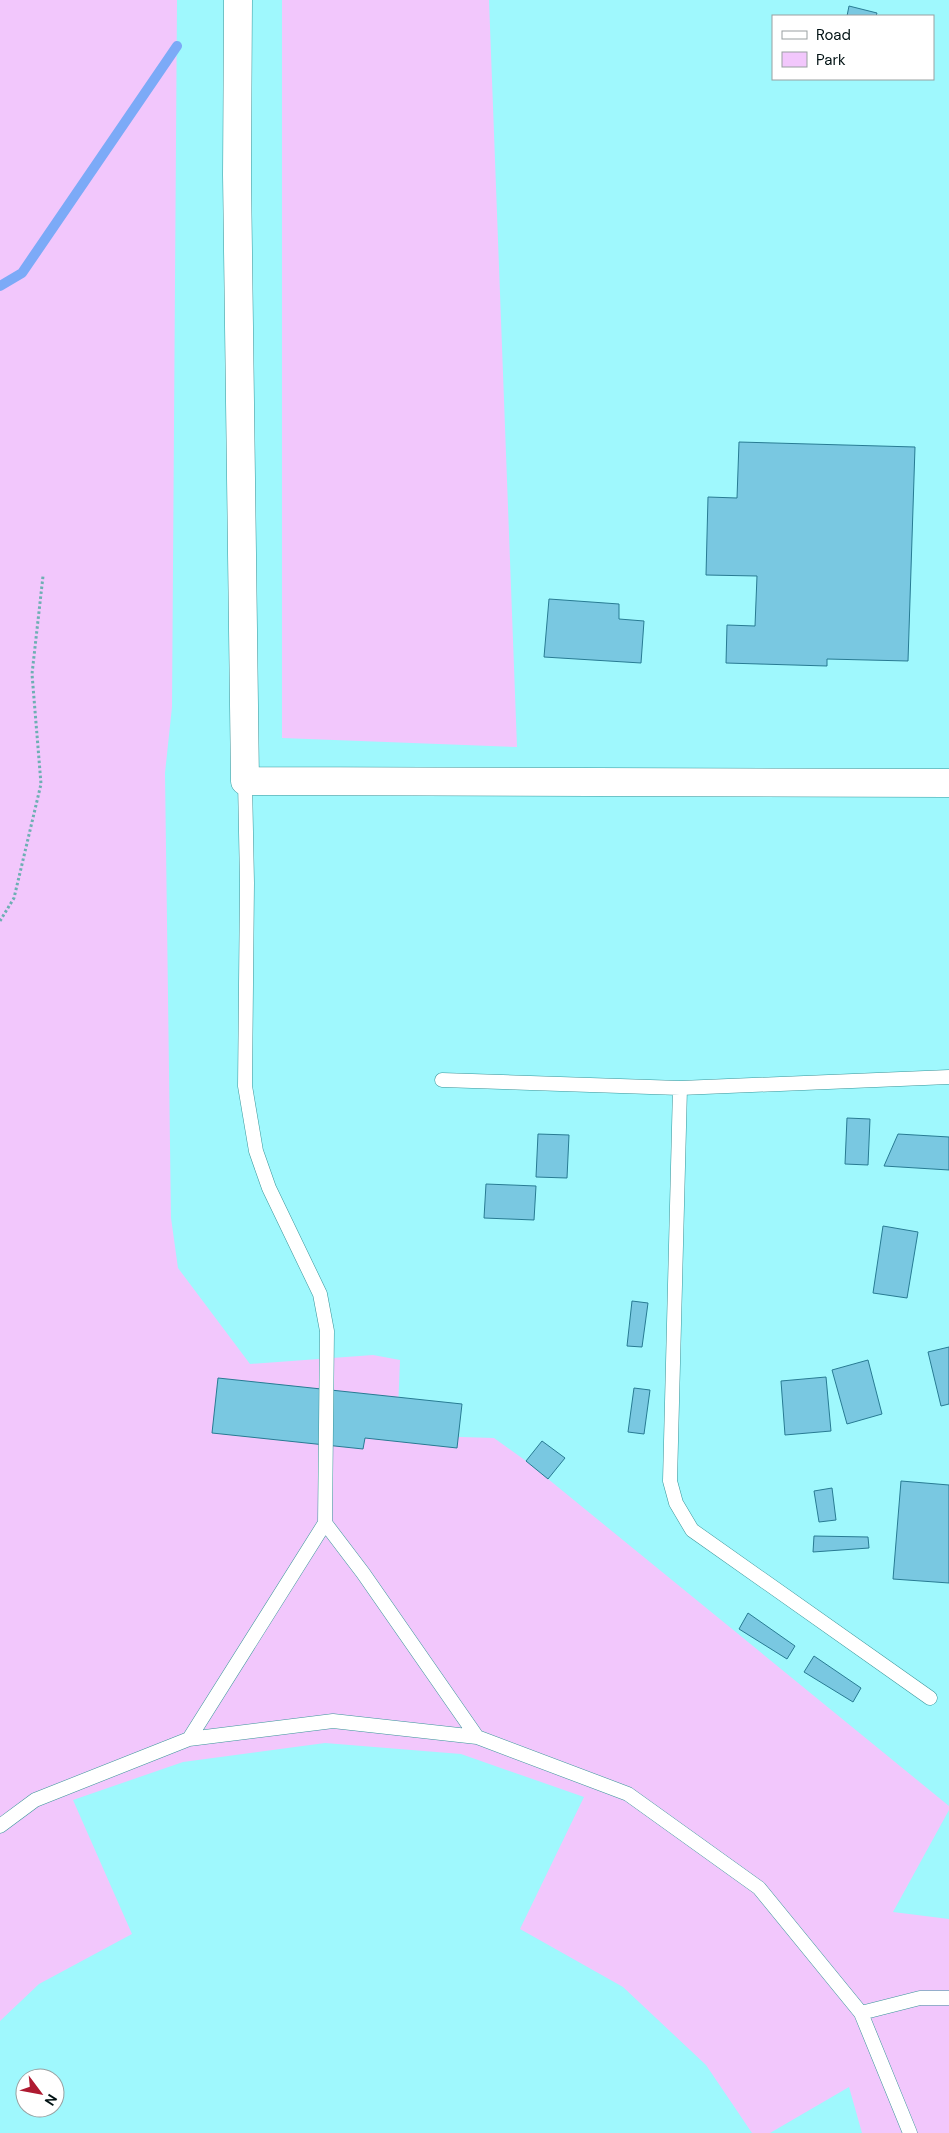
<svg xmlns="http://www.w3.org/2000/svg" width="949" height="2133" font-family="'DM Sans',sans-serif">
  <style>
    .green { fill: #f2c7fc }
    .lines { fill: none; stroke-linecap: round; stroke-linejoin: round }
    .stream { stroke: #7caaf7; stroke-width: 10 }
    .building { fill: #79c8e1; stroke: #287b93 }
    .service-casing { stroke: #39959a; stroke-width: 15 }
    .minor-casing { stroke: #39959a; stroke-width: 29 }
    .path { stroke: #6dafb3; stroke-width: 3; stroke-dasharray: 2.5 2.5; stroke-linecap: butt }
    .service { stroke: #fff; stroke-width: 14 }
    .minor { stroke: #fff; stroke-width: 28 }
  </style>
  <rect width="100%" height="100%" fill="#9ff8fd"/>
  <!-- green -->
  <path class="green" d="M0 0H177L172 707 165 773 171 1218 178 1268 250 1364 373 1355 400 1360 397 1435 494 1438 526 1461 949 1806V1810L893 1912 949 1919V2133H862L849 2087 770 2133H752L706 2065 623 1987 520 1929 584 1797 461 1754 325 1743 183 1762 73 1800 132 1934 39 1984 0 2021Z
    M282 0H489L517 747 282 738Z"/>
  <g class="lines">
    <!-- stream -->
    <path class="stream" d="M0 286 22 273 177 46"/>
  </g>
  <!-- building -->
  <path class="building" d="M849 6 877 13 876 16H847Z
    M739 442 915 447 908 661 827 659V666L726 663 727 625 755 626 757 576 706 575 708 497 737 498Z
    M549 599 619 604V619L644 621 641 663 544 657Z
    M847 1118 870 1119 868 1165 845 1164Z
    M538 1134 569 1135 567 1178 536 1177Z
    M898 1134 949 1137V1170L884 1166Z
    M486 1184 536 1186 534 1220 484 1218Z
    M883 1226 918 1232 907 1298 873 1293Z
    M632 1301 648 1303 642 1347 627 1346Z
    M949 1347V1404L941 1406 928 1352Z
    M868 1360 882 1414 847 1424 832 1370Z
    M826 1377 831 1431 785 1435 781 1381Z
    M218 1378 462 1404 457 1448 365 1438 363 1449 212 1433Z
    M634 1388 650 1390 644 1434 628 1432Z
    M542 1441 565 1458 548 1479 526 1461Z
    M901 1481 949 1485V1583L893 1579Z
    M832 1488 836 1520 819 1522 814 1491Z
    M814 1536 868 1537 869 1548 813 1552Z
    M748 1613 795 1646 787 1659 739 1629Z
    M814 1656 861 1688 853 1702 804 1672Z"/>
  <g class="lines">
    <defs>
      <path id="service" d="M245 781 247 883 245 1086 256 1151 269 1188 320 1294 327 1331 325 1523
        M442 1080 680 1088 949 1077
        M680 1088 670 1481 676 1503 692 1530 930 1698
        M189 1739 325 1523 363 1573 477 1737
        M0 1826 35 1800 189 1739 333 1721 477 1737 628 1794 759 1888 861 2013 910 2133
        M861 2013 920 1998H949"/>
      <path id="minor" d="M238 0 237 175 245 781 949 783"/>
    </defs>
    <!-- service casing -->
    <use href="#service" class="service-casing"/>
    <!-- minor casing -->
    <use href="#minor" class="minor-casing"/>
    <!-- path -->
    <path class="path" d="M0 921 14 898 41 784 32 674 43 576"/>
    <!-- service -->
    <use href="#service" class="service"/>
    <!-- minor -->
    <use href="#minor" class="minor"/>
  </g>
  <!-- legend -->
  <rect x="772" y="15" width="162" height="65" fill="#ffffff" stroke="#99a0a1"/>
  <rect x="782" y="31" width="25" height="8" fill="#ffffff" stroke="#99a0a1"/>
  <text x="816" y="40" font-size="15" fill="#001113">Road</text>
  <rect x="782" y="52" width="25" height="15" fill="#f2c7fc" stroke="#99a0a1"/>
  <text x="816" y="65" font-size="15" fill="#001113">Park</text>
  <!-- north arrow -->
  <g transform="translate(40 2093) rotate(122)"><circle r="24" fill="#ffffff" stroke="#99a0a1"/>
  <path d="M0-4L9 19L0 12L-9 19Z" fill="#ae1a31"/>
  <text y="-8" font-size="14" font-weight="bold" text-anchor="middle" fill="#001113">N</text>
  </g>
</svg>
